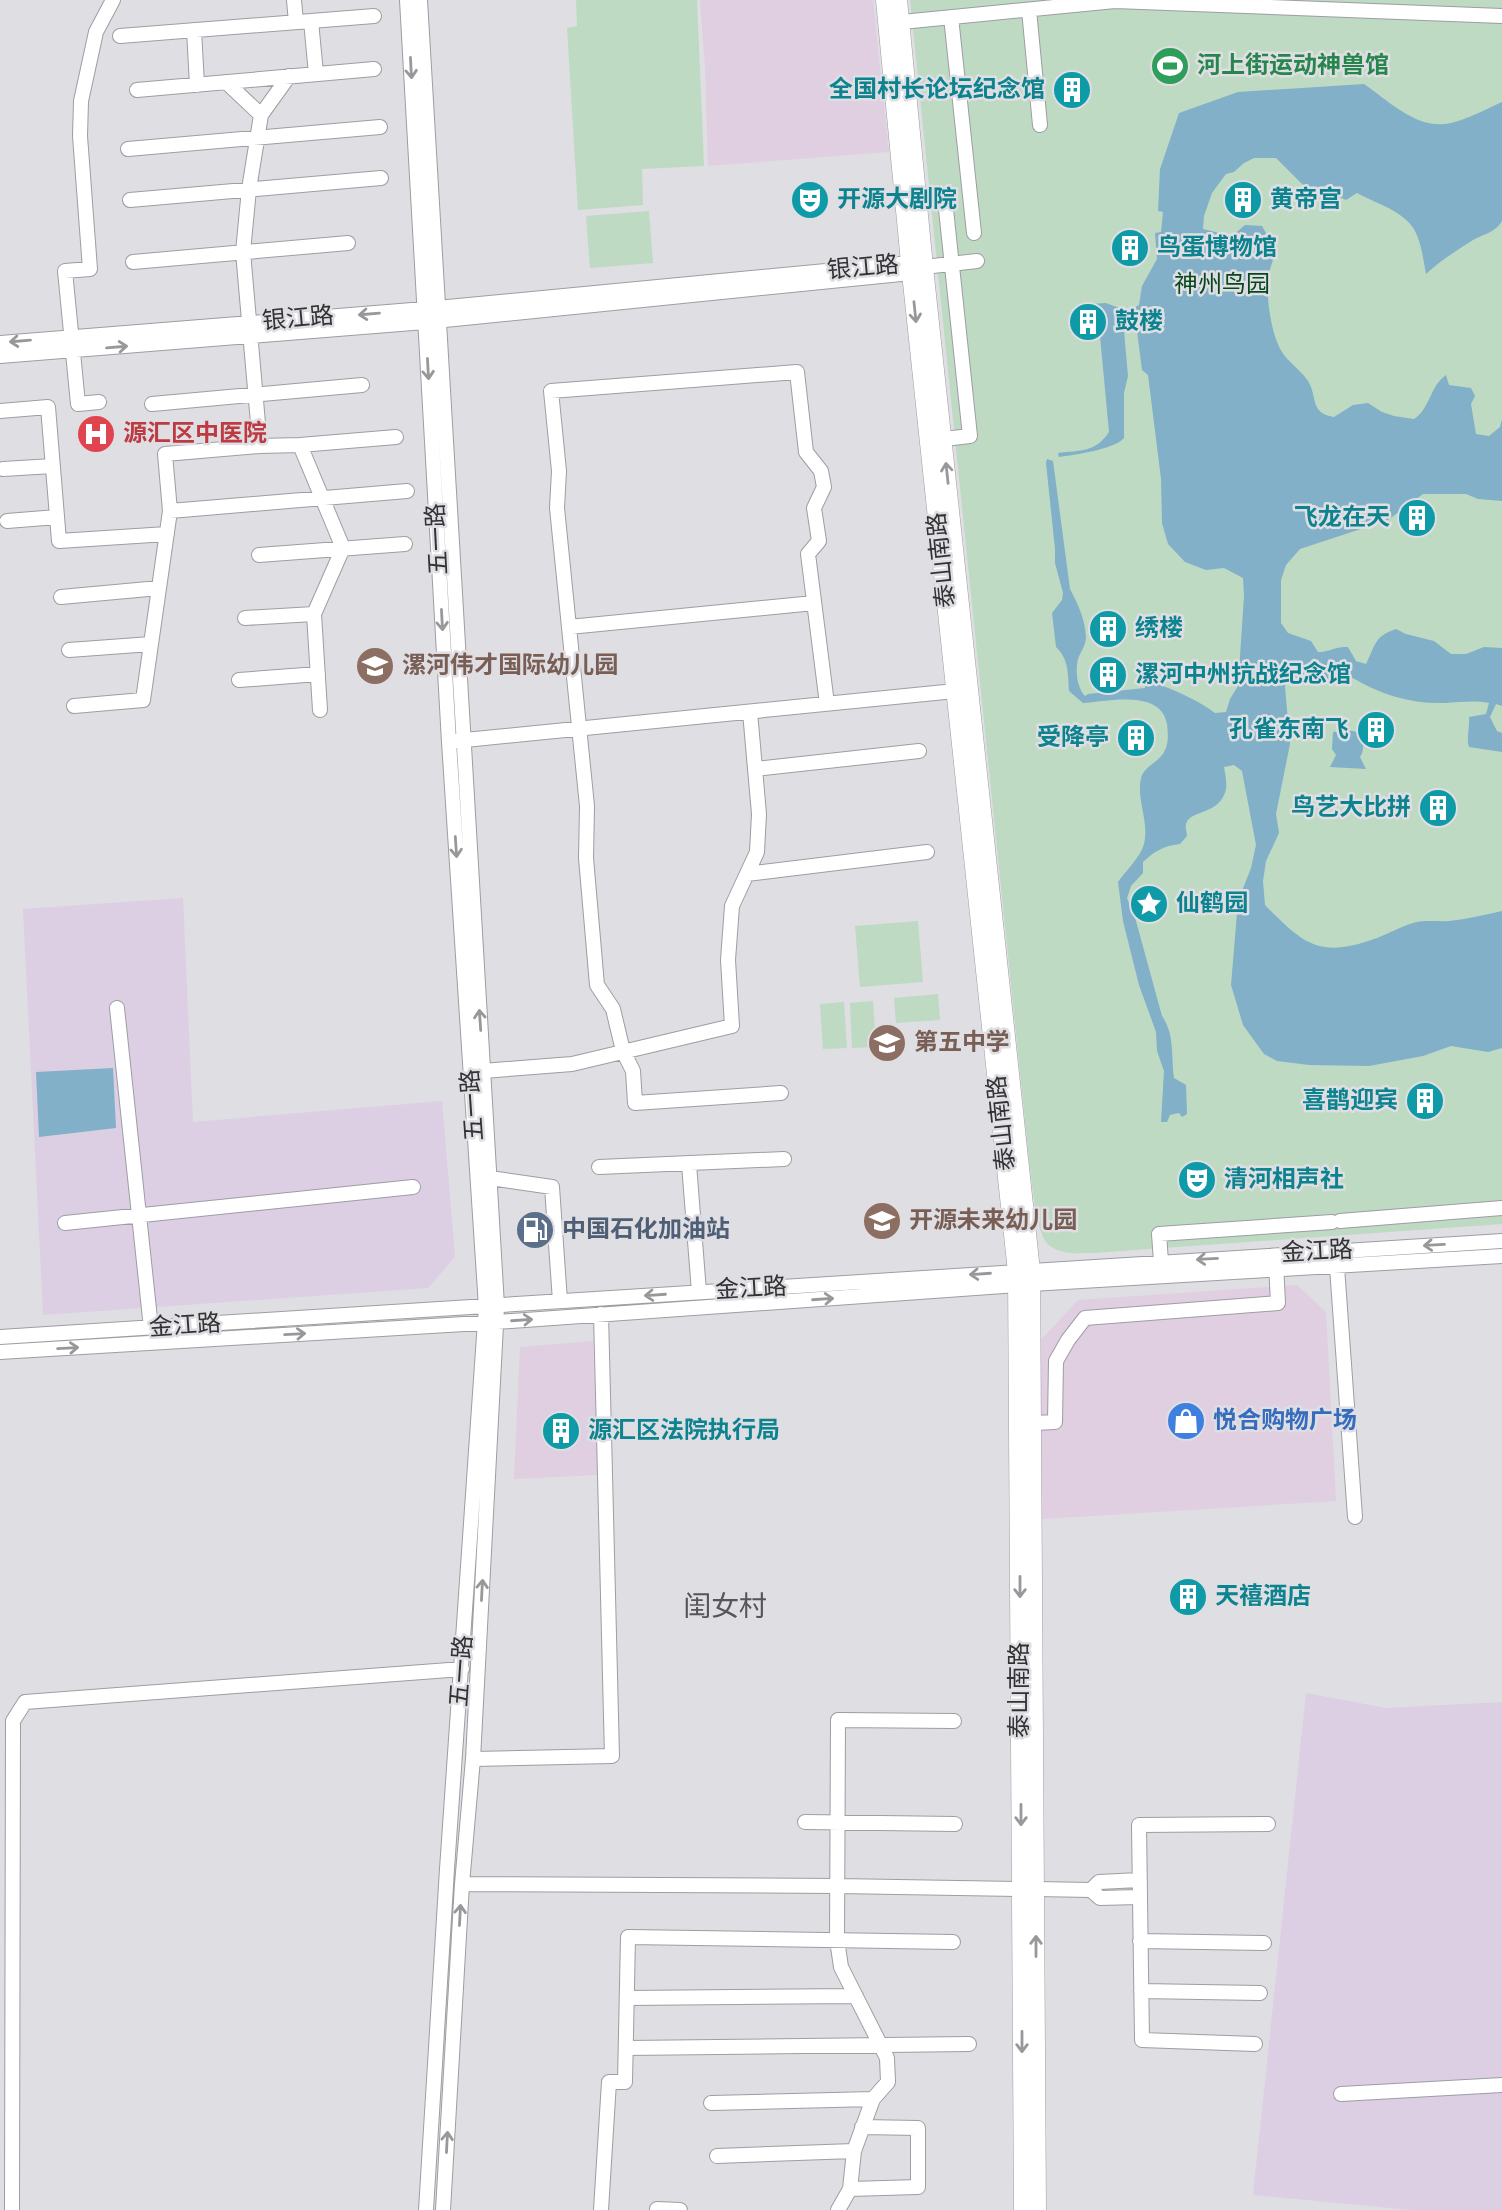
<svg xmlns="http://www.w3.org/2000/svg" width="1502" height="2210" font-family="'Alegreya Sans','Noto Sans SC',sans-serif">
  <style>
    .commercial { fill: #dfcfe0 }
    .industrial { fill: #dccfe3 }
    .green { fill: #bedac2 }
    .water { fill: #81b0c8 }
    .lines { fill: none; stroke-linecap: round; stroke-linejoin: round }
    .minor-casing { stroke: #9d9da3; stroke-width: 16 }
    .major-casing { stroke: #9d9da3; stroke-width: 19 }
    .minor { stroke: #fff; stroke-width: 14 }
    .major { stroke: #fff; stroke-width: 18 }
    .oneway { stroke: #98989a }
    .labels { text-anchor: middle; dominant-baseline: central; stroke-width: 5; stroke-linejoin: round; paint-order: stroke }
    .leisure-label { font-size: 24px; font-weight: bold; fill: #27864d; stroke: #dedee3; text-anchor: start }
    .culture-label { font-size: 24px; font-weight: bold; fill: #0d838f; stroke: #dedee3; text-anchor: start }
    .street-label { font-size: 24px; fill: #323234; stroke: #dedee3 }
    .park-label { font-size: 24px; fill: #07471e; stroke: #dedee3 }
    .health-label { font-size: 24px; font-weight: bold; fill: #be3a42; stroke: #dedee3; text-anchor: start }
    .education-label { font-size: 24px; font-weight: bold; fill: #785e54; stroke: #dedee3; text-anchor: start }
    .service-label { font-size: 24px; font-weight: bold; fill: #4e5e75; stroke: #dedee3; text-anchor: start }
    .shop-label { font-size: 24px; font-weight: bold; fill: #366cbe; stroke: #dedee3; text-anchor: start }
    .quarter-label { font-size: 28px; fill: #55555a; stroke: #dedee3 }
  </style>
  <rect width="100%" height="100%" fill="#dedee3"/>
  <!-- commercial -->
  <path class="commercial" d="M700 0H873L889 152 708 166 705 66Z
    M1297 1285 1326 1312 1336 1501 1042 1519 1040 1341 1078 1300Z
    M593 1341 598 1475 514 1479 520 1347Z"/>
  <!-- industrial -->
  <path class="industrial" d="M183 898 193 1122 442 1101 455 1257 428 1288 43 1315 23 909Z
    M1306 1693 1386 1708 1502 1702V2210H1411L1253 2195Z"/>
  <!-- green -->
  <path class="green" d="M576 0H697L704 166 642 169 643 205 578 210 567 28 577 26Z
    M910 0H1502V1224L1093 1253C1078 1253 1063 1255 1050 1246 1035 1236 1032 1179 1029 1160Z
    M649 211 653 263 590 268 586 216Z
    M918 921 923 982 860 987 855 926Z
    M938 994 940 1020 896 1023 894 998Z
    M873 1001 876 1047 852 1048 850 1003Z
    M844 1002 847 1048 823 1049 820 1004Z"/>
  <!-- water -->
  <path class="water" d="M1364 84C1389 101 1418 131 1451 123 1468 119 1486 109 1502 102V221C1496 232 1484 234 1473 240 1457 250 1440 261 1426 274 1423 259 1421 237 1411 225 1398 209 1375 203 1357 193L1346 200 1329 192 1303 185 1276 158H1254L1244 163 1234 172 1226 174 1212 193 1204 216 1203 229 1232 236 1245 225 1262 226C1266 233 1272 242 1274 251 1275 259 1269 269 1268 277 1266 298 1271 334 1282 352 1289 363 1301 370 1308 381 1318 397 1309 413 1334 417L1353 405 1368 403 1382 412 1394 416 1414 419C1430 409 1430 386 1446 375L1449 385 1471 388 1475 396 1471 404 1476 434 1489 436 1500 427 1502 419V501L1478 499 1466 494H1423L1388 520 1300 549 1286 565 1281 580V623L1288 633 1311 641 1318 652C1330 652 1336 646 1348 647L1356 661 1366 664C1376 645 1373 637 1396 629L1406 634 1434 641 1451 654H1466L1484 647 1502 648V706L1496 704 1490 717 1497 731 1502 733V752L1469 747C1466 739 1470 727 1469 717L1486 714 1489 703C1475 700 1460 702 1445 703 1411 704 1381 695 1351 677L1335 683 1286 676 1285 687 1290 744 1276 814 1279 833 1266 861 1263 881 1265 905C1304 945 1320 959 1377 938 1390 933 1404 925 1417 922 1427 920 1439 922 1449 921 1467 919 1484 915 1502 911V1048L1488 1052 1451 1046 1423 1056 1369 1066 1309 1065 1277 1061 1264 1054 1243 1025 1231 985 1238 901 1251 868 1256 845 1242 771 1234 765 1224 767C1225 773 1227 782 1226 789 1220 816 1190 809 1186 824 1185 828 1187 832 1187 836L1180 844C1163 846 1155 851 1143 862V873L1131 886 1127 898 1136 921 1162 1016C1175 1035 1171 1056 1174 1078L1186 1085 1187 1114 1182 1117 1179 1113 1170 1115 1167 1122H1161L1164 1071 1157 1051 1156 1032 1139 985 1123 921 1118 882C1125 872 1139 858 1143 847 1151 824 1136 802 1141 778 1144 766 1160 762 1165 750 1169 742 1168 733 1167 724 1161 689 1108 701 1083 703L1069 691C1068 675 1069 659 1056 647L1052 613 1062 600 1063 593 1055 563V549L1046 463 1047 459 1053 461 1070 589C1078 604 1085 619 1086 637 1086 645 1081 651 1078 659 1075 670 1077 688 1085 696L1088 694 1145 688 1144 680C1165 685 1198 700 1215 713L1226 712 1230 699 1238 686 1244 596 1243 578 1224 568 1206 570 1185 562 1168 544 1162 523 1161 479 1148 375 1142 370 1134 308 1139 305 1142 286 1157 259 1155 233 1161 232 1163 212 1158 211 1160 169 1179 113 1238 92Z
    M1106 303 1122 309 1128 376 1124 393V438C1115 449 1074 455 1059 457L1058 453C1081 450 1095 453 1109 432L1098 315 1089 311 1090 304Z
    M1346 730 1358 732C1364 739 1365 749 1360 757L1366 769 1330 767 1336 755 1332 749 1333 732Z
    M113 1068 116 1128 39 1137 36 1072Z"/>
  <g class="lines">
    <defs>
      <path id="minor" d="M294 0 296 22
        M407 0 449 742 486 1307 447 1869 426 2210
        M420 0 497 1306 473 1759 462 1884 443 2210
        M1029 10 1040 125
        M951 17 974 233
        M311 21 316 74
        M892 23 1115 1 1502 16
        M194 30 197 85
        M120 36 374 16
        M226 82 261 115 249 189 243 252 260 446 300 445 343 548 314 614 320 710
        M137 90 374 69
        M261 115 289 76
        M128 149 380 127
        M130 200 381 178
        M133 262 348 243
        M0 343 437 308 910 263 920 266
        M0 356 425 322 911 273 924 267 977 261
        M99 402 78 404 65 271 90 269 80 136 81 101 96 32 113 0
        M152 404 362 385
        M0 411 48 407 59 541 167 534
        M944 439 970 436 945 200
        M300 445 396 437
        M3 469 53 466
        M170 511 407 491
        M7 521 57 517
        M259 555 405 544
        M61 597 159 588
        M245 618 314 614
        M569 627 814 603
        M69 650 151 644
        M239 680 318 674
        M74 706 143 700 170 511 165 454 260 446
        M455 741 965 690
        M755 769 919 751
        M747 874 927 852
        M117 1008 151 1328
        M483 1071 572 1064 732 1026 728 960 732 906 757 852 759 814 750 712
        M781 1093 635 1103 633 1071 623 1051 613 1009 597 985 586 858 587 806 557 508 559 471 551 391 797 372 806 452 821 471 824 487 814 508 819 541 808 554 827 704
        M689 1164 699 1292
        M599 1167 784 1159
        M490 1178 552 1187 560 1301
        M1340 1221 1502 1208
        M65 1223 413 1187
        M1161 1262 1159 1234 1332 1222
        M1337 1267 1355 1517
        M0 1337 1502 1241
        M0 1352 497 1322 1031 1284 1502 1256
        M1033 1423 1055 1422 1056 1361 1068 1340 1085 1318 1278 1303 1276 1263
        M473 1759 612 1756 601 1314
        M805 1822 955 1824
        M462 1884 837 1886 1021 1889
        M1036 1889 1091 1890 1100 1898 1139 1897
        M1091 1890 1099 1882 1139 1880
        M1140 1941 1264 1943
        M1141 1991 1260 1993
        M627 1998 856 1996
        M1255 2044 1142 2040 1139 1825 1268 1824
        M626 2048 969 2044
        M1341 2094 1502 2085
        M711 2103 873 2099 888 2082 887 2058 841 1967 837 1940 838 1720 954 1721
        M717 2156 854 2151
        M850 2189 918 2187V2128L862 2127
        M657 2209 680 2210
        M12 2210 13 1721 25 1702 462 1669
        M601 2210 609 2082H625L628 1937 953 1942
        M838 2210 850 2189 854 2151 873 2099"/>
      <path id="major" d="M885 0 911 273 1017 1272 1023 2210
        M898 0 924 267 1031 1271 1037 2210"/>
    </defs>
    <!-- minor casing -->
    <use href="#minor" class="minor-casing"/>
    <!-- major casing -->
    <use href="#major" class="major-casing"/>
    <!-- minor -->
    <use href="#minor" class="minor"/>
    <!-- major -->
    <use href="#major" class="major"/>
  </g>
  <!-- one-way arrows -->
  <defs><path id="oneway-shaft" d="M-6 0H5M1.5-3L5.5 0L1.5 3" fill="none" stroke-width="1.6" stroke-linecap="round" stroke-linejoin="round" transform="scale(1.75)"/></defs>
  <g class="oneway">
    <use href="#oneway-shaft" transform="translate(411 68) rotate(87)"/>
    <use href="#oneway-shaft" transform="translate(915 312) rotate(84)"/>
    <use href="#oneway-shaft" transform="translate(369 314) rotate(175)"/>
    <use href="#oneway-shaft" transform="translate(20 341) rotate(175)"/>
    <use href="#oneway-shaft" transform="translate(117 347) rotate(-5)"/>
    <use href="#oneway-shaft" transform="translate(428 369) rotate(87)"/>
    <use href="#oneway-shaft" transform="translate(947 473) rotate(-96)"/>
    <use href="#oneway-shaft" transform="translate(442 620) rotate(87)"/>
    <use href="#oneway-shaft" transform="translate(456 847) rotate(86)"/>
    <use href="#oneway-shaft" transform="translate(480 1020) rotate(-94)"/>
    <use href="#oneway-shaft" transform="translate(1434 1245) rotate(177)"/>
    <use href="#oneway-shaft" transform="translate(1207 1259) rotate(177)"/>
    <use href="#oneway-shaft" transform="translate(980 1274) rotate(176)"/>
    <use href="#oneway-shaft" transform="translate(655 1295) rotate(176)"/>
    <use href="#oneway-shaft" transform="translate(823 1299) rotate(-4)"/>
    <use href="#oneway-shaft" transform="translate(522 1320) rotate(-4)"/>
    <use href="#oneway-shaft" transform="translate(295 1334) rotate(-3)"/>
    <use href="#oneway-shaft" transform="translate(68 1348) rotate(-3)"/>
    <use href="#oneway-shaft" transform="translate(1020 1587) rotate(90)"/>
    <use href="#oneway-shaft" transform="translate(482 1590) rotate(-87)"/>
    <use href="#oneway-shaft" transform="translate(1021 1815) rotate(90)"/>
    <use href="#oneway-shaft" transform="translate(460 1915) rotate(-87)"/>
    <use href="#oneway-shaft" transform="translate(1036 1946) rotate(-90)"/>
    <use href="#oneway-shaft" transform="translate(1022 2042) rotate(90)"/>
    <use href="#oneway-shaft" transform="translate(447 2142) rotate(-87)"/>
  </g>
  <!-- icons -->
  <defs>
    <symbol id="stadium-disc" viewBox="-11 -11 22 22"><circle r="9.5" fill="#2e9e5b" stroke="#dedee3"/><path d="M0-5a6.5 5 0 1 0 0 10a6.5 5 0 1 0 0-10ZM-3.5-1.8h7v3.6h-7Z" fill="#fff"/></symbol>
    <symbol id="building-disc" viewBox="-11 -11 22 22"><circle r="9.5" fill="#0f9aa8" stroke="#dedee3"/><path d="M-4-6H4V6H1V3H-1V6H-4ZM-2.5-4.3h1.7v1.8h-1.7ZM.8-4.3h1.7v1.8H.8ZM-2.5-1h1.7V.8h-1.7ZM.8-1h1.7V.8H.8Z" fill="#fff"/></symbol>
    <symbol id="theatre-disc" viewBox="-11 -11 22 22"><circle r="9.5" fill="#0f9aa8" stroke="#dedee3"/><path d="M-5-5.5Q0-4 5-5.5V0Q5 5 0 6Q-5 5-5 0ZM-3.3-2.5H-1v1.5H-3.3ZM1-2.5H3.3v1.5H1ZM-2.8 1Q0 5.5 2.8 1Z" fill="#fff"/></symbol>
    <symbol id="hospital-disc" viewBox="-11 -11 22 22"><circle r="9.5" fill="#e0444e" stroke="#dedee3"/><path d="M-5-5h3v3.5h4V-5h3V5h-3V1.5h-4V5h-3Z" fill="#fff"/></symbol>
    <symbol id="school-disc" viewBox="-11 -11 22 22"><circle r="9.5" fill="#8d6e63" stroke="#dedee3"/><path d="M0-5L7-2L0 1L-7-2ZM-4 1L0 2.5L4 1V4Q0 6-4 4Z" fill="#fff"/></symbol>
    <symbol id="sight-disc" viewBox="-11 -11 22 22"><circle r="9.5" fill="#0f9aa8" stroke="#dedee3"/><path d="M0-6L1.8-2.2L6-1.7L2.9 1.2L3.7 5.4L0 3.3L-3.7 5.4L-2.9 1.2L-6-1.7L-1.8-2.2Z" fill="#fff"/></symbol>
    <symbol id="fuel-disc" viewBox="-11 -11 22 22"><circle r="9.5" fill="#5c6f8a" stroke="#dedee3"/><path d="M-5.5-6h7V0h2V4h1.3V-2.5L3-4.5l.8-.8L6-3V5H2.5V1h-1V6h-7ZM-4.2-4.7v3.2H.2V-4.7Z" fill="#fff"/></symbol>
    <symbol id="shop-disc" viewBox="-11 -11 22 22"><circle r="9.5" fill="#3f7fe0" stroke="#dedee3"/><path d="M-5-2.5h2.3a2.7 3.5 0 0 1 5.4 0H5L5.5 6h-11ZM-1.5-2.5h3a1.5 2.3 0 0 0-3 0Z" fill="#fff"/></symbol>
  </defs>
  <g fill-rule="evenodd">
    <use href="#stadium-disc" x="1148" y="44" width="44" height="44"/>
    <use href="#building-disc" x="1050" y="68" width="44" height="44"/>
    <use href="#theatre-disc" x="788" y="178" width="44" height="44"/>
    <use href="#building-disc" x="1221" y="178" width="44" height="44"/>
    <use href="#building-disc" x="1108" y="226" width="44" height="44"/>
    <use href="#building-disc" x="1066" y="300" width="44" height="44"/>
    <use href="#hospital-disc" x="74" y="412" width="44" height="44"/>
    <use href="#building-disc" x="1395" y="496" width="44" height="44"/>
    <use href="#building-disc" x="1086" y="607" width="44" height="44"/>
    <use href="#school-disc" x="353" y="644" width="44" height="44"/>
    <use href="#building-disc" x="1086" y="653" width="44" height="44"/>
    <use href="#building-disc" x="1354" y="708" width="44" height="44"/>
    <use href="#building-disc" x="1114" y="716" width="44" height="44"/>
    <use href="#building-disc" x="1416" y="786" width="44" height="44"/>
    <use href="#sight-disc" x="1127" y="882" width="44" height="44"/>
    <use href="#school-disc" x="865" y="1021" width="44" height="44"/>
    <use href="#building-disc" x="1403" y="1079" width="44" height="44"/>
    <use href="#theatre-disc" x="1175" y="1158" width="44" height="44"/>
    <use href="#school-disc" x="860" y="1199" width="44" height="44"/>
    <use href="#fuel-disc" x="513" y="1208" width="44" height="44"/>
    <use href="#shop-disc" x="1164" y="1399" width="44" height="44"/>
    <use href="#building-disc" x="539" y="1409" width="44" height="44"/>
    <use href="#building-disc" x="1166" y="1575" width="44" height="44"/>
  </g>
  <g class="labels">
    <!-- leisure labels -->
    <g class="leisure-label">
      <text x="1197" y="66">河上街运动神兽馆</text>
    </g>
    <!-- culture labels -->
    <g class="culture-label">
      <text x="1045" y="90" text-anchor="end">全国村长论坛纪念馆</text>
      <text x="837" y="200">开源大剧院</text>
      <text x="1270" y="200">黄帝宫</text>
      <text x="1157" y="248">鸟蛋博物馆</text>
      <text x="1115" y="322">鼓楼</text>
      <text x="1390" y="518" text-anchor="end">飞龙在天</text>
      <text x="1135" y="629">绣楼</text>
      <text x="1135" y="675">漯河中州抗战纪念馆</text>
      <text x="1349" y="730" text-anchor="end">孔雀东南飞</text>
      <text x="1109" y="738" text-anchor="end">受降亭</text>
      <text x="1411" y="808" text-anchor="end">鸟艺大比拼</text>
      <text x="1176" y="904">仙鹤园</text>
      <text x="1398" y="1101" text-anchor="end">喜鹊迎宾</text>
      <text x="1224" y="1180">清河相声社</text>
      <text x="588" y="1431">源汇区法院执行局</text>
      <text x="1215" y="1597">天禧酒店</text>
    </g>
    <!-- street labels -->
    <g class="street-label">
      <text transform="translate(863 268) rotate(-5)">银江路</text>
      <text transform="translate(298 319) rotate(-5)">银江路</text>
      <text transform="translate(438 539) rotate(-93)">五一路</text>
      <text transform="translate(942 560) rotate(-96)">泰山南路</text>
      <text transform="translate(473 1105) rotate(-94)">五一路</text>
      <text transform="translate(1002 1123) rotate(-96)">泰山南路</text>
      <text transform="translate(1317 1252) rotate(-3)">金江路</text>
      <text transform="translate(751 1289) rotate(-3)">金江路</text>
      <text transform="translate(185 1326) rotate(-4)">金江路</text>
      <text transform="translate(462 1671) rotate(-86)">五一路</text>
      <text transform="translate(1020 1690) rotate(-90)">泰山南路</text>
    </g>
    <!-- park labels -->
    <g class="park-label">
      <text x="1222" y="285">神州鸟园</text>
    </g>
    <!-- health labels -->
    <g class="health-label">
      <text x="123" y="434">源汇区中医院</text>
    </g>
    <!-- education labels -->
    <g class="education-label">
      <text x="402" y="666">漯河伟才国际幼儿园</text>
      <text x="914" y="1043">第五中学</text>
      <text x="909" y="1221">开源未来幼儿园</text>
    </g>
    <!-- service labels -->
    <g class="service-label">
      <text x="562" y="1230">中国石化加油站</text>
    </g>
    <!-- shop labels -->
    <g class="shop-label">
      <text x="1213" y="1421">悦合购物广场</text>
    </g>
    <!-- quarter labels -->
    <g class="quarter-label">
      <text x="725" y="1608">闺女村</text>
    </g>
  </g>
</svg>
